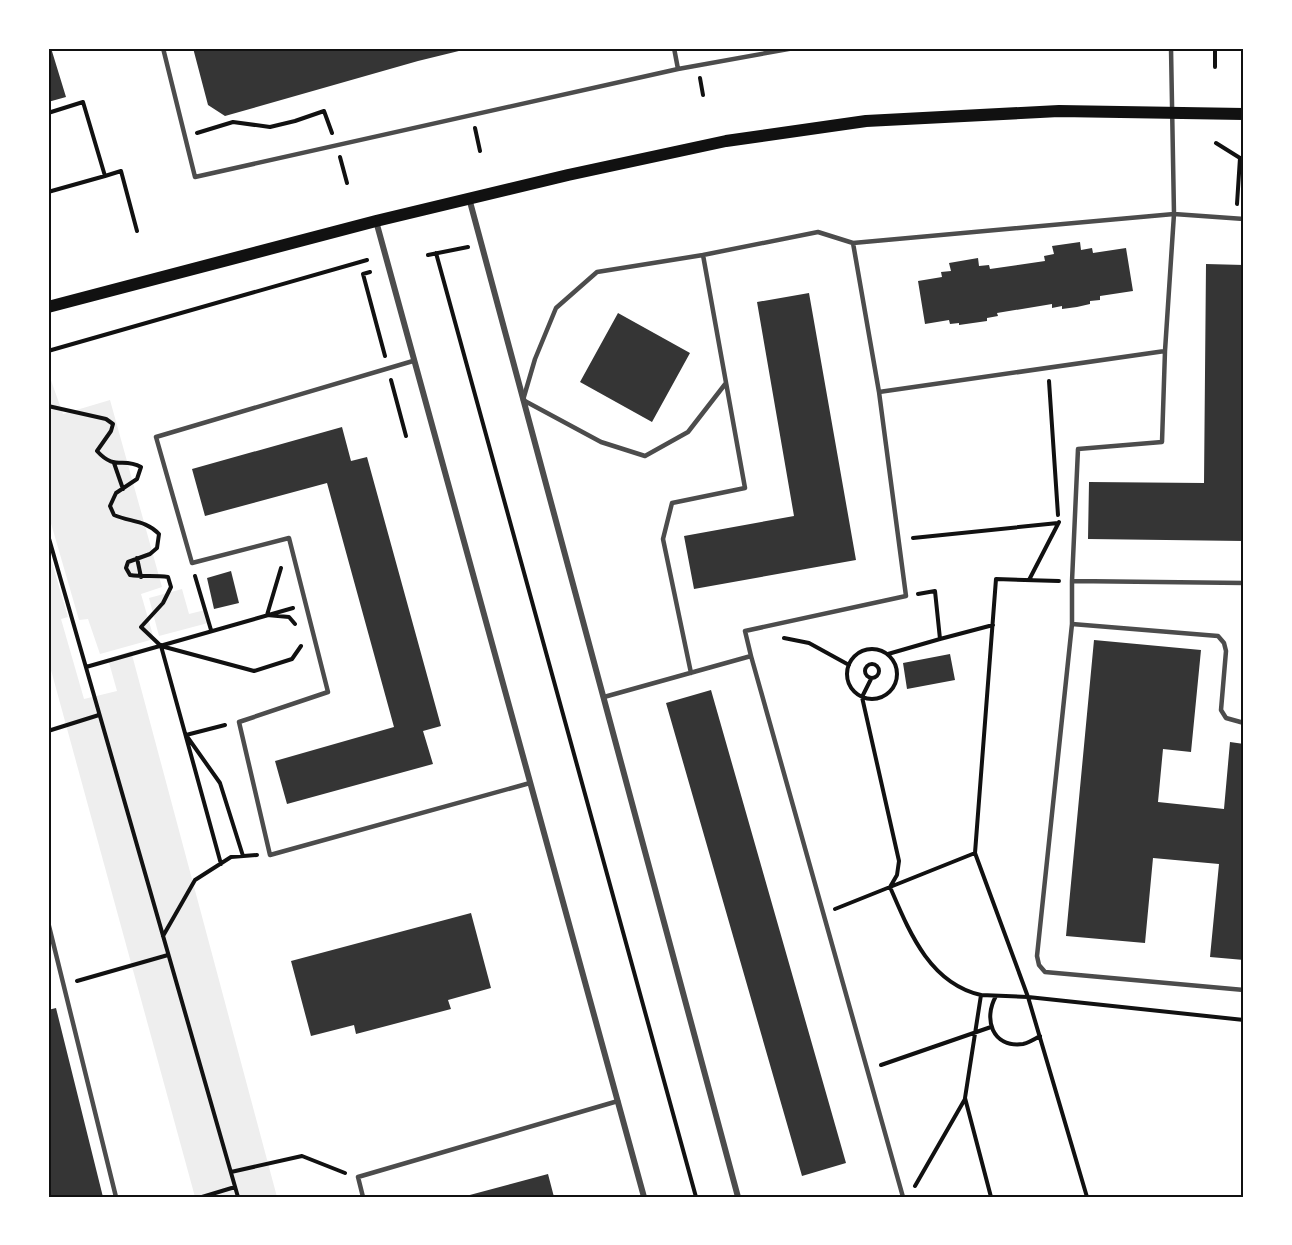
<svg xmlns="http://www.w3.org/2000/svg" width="1292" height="1245" font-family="Helvetica,sans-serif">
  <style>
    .green { fill: #eee }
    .building { fill: #353535 }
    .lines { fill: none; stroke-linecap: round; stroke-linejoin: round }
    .path { stroke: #111; stroke-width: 4 }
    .service { stroke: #4c4c4c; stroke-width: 4.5 }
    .minor { stroke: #4c4c4c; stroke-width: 6 }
    .secondary { stroke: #111; stroke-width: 12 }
    .neatline { fill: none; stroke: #111; stroke-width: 2 }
  </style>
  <rect width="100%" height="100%" fill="#fff"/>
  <!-- green -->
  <path class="green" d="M48 372 63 414 110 400 162 587 141 594 154 639 100 654 88 619 79 620 48 513Z
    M48 549 68 617 61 619 84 699 117 691 108 659 131 651 277 1197H195L48 659Z
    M182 589 189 614 205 610 208 623 159 636 149 598Z"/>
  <!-- building -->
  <path class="building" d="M48 48H51L66 97 48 102Z
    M193 48H467V49L418 61 225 116 208 105Z
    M1080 242 1081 250 1092 248 1093 253 1126 248 1133 291 1100 296V300L1090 301V304L1077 307 1062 309V306L1052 308V304L997 313 998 316 987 318V321L959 325V323L950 324 949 320 925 324 918 281 942 277 941 272 951 271 949 263 978 258 979 266 989 265 990 269 1045 261 1044 256 1054 254 1052 246Z
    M1206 264 1244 265V541L1088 539 1089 482 1204 483Z
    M809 293 856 560 694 589 684 536 794 516 757 302Z
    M618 313 690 353 652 422 580 382Z
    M342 427 351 461 367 457 441 726 423 731 433 764 287 804 275 761 394 727 327 483 205 516 192 469Z
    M231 571 239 603 214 609 207 578Z
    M1094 640 1201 650 1191 752 1163 749 1158 802 1224 809 1230 742 1244 744V960L1210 957 1219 864 1153 858 1145 943 1066 936Z
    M950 654 955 680 907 689 903 663Z
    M711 690 846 1163 802 1176 666 703Z
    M471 913 491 988 448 1000 451 1009 356 1034 354 1025 311 1036 291 961Z
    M56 1008 103 1197H48V1010Z
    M548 1174 554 1197H466V1196Z"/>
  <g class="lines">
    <!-- path -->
    <path class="path" d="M1215 67V48
      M700 78 703 95
      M48 113 83 102 105 176 121 171 137 231
      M475 128 480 151
      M197 133 233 122 270 127 295 121 324 111 332 133
      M1216 143 1240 158 1237 204
      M340 157 347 183
      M48 192 105 176
      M48 251V252
      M436 253 696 1197
      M428 255 468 247
      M370 272 363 274 385 356
      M48 351 367 260
      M391 380 406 436
      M1049 381 1058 515
      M48 406 106 419 113 424 111 431 97 451C115 471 123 457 141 467L137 479 116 493 110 506 114 515C130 522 146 520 159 534L157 548 150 554 128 562 126 568 130 575C143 577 155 575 168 577L171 587 163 603 141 627 161 646 254 671 292 659 301 646
      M114 463 123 489
      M48 535 238 1197
      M913 538 1058 523
      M137 558 141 577
      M281 568 267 615 289 617 295 624
      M195 576 211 630
      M1029 580 1059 522
      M1059 581 996 579 975 853 1028 997 1244 1020
      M784 638 809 643 849 665
      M940 639 993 625
      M161 646 221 864
      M847 674a25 25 0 1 1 50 0a25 25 0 1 1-50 0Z
      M888 654 940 639 935 591 918 594
      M865 671a7 7 0 1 1 14 0a7 7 0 1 1-14 0Z
      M86 667 293 608
      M225 725 186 735 220 783 243 856
      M48 731 99 715
      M975 853 890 887C909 931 929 983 981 995
      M835 909 890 887 897 875 899 861 862 697 871 679
      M163 936 195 880 231 857 257 855
      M77 981 168 955
      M996 996C983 1019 992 1048 1023 1044 1028 1043 1035 1039 1040 1036
      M881 1065 991 1027
      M231 1172 302 1156 345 1173
      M915 1186 965 1099
      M202 1197 235 1187
      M991 1197 965 1098 981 995 1028 997 1087 1197"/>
    <!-- service -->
    <path class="service" d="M163 48 195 177 678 69
      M674 48 678 69 794 48
      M853 243 1174 214 1244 219
      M703 255 818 232 853 243 879 392
      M1165 351 1162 442 1078 449 1072 581 1244 583
      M413 361 156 437 192 563 289 538 328 692 239 722 270 855 530 783
      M1072 581V624L1037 956 1039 965 1045 972 1244 990
      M1072 624 1218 636 1224 643 1226 651 1221 710 1226 718 1244 723
      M751 656 903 1197
      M691 673 663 539 672 503 745 488 703 255 597 272 556 308 535 359 523 400 601 442 645 456 688 432 726 383
      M604 697 751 656 745 631 906 596 879 392 1165 351 1174 214 1171 48
      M48 922 116 1197
      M363 1197 358 1177 618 1101"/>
    <!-- minor -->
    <path class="minor" d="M469 198 738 1197
      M376 221 644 1197"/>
    <!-- secondary -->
    <path class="secondary" d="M48 307 376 221 568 175 726 141 866 121 1059 111 1244 114"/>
  </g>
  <!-- border -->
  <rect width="1292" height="1245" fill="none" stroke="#ffffff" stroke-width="99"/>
  <rect x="50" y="50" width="1192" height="1146" class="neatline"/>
</svg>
